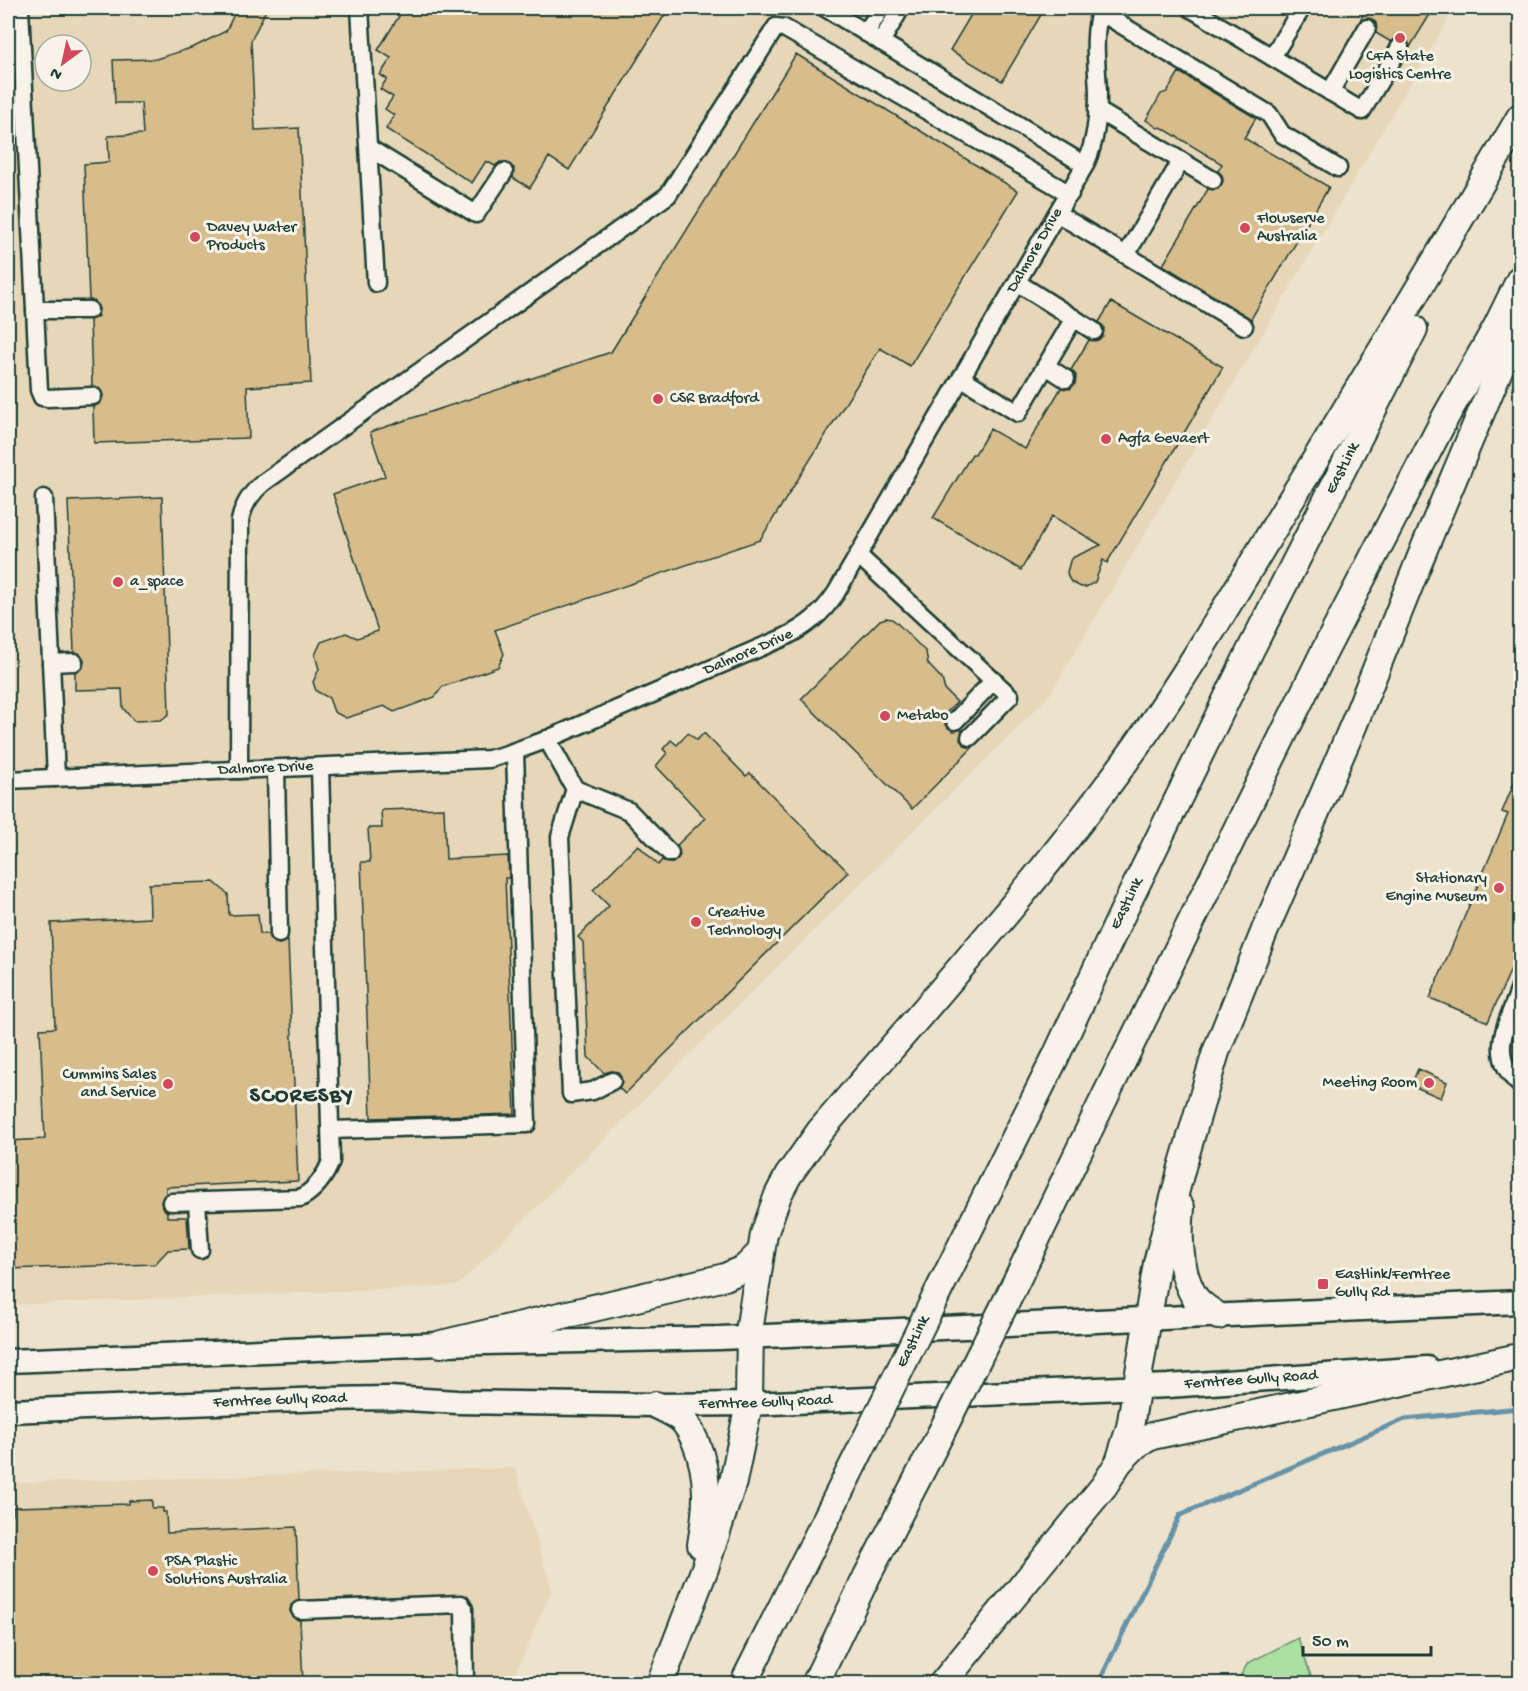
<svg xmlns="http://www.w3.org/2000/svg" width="1528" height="1691" font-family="'Gochi Hand',sans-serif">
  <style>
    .built { fill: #e6d7b9; fill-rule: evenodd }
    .green { fill: #abe0a2; stroke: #658e6b; stroke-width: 1.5 }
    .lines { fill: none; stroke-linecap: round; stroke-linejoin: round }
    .stream { stroke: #6693a8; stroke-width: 5 }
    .building { fill: #d7bc8c; stroke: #1f3d34; stroke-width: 1.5 }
    .minor-casing { stroke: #1f3d34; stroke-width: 21 }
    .major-casing { stroke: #1f3d34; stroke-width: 27 }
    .highway-casing { stroke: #1f3d34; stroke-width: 30 }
    .minor { stroke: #f7f3e8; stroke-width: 16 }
    .major { stroke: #f7f3e8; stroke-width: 22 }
    .highway { stroke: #f7f3e8; stroke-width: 26 }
    .highway-bridge-casing { stroke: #1f3d34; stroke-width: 30; stroke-linecap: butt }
    .highway-bridge { stroke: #f7f3e8; stroke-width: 26 }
    .poi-dot { fill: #d1495b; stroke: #f7f3e8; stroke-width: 2 }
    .labels { text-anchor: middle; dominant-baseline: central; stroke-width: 6; stroke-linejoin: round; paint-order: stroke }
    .poi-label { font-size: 16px; fill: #1f3d34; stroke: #f7f3e8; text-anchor: start }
    .street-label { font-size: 16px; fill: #1f3d34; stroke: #f7f3e8 }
    .district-label { font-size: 22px; font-weight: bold; letter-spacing: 1.5px; fill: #1f3d34; stroke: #f7f3e8 }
  </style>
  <rect width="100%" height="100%" fill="#ede2cc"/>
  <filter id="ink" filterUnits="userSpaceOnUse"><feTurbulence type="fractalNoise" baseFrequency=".0167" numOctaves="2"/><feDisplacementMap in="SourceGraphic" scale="12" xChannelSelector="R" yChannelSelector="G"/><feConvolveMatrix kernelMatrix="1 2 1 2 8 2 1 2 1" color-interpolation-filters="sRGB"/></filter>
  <g filter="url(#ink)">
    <!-- built -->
    <path class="built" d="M8 8H1455L1049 696 457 1286 8 1305ZM45 45H81V81H45Z
      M515 1468 552 1590 511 1683H8V1483Z"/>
    <!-- green -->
    <path class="green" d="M1298 1638 1312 1679 1309 1683H1236L1248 1663Z"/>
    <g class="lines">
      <!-- stream -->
      <path class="stream" d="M1098 1684 1180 1515 1405 1419 1520 1408"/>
    </g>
    <!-- building -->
    <path class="building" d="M237 8H267L251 41 255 130 299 128 311 383 247 387 249 438 94 443 93 407 99 404 103 396 101 390 92 386 90 320 98 316 99 309 95 301 89 300 84 164 109 162 108 136 143 134 141 103H115L113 60 156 59 194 47 226 31Z
      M404 8H669L569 170 549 157 530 188 513 178 514 168 505 162H500L495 166 486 161 472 183 386 129 394 115 385 109 393 97 380 89 387 79 380 75 391 58 378 50Z
      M975 8H1045L1002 81 950 50Z
      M1367 8H1434L1410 47 1405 38H1395L1391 42 1376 33V23L1372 19 1366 18 1359 22Z
      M796 54 1018 191 910 366 880 348 760 540 495 630 504 654 498 667 442 687 435 697 394 712 384 706 346 718 334 712 329 698 316 691 313 682 319 669 315 655 321 642 346 633 357 638 378 631 333 494 385 476 370 432 611 352Z
      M1179 72 1256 118 1244 138 1329 187 1251 319 1163 265 1208 189H1218L1223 181 1222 175 1218 171 1222 164 1161 127 1158 128 1146 120 1161 94 1167 92Z
      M1111 302 1223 367 1107 563 1103 560 1095 582 1086 587H1081L1071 582 1068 577 1067 572 1070 561 1074 557 1101 545 1052 516 1021 570 933 518 972 454H975L990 429 1025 449 1061 388 1070 389 1075 384 1076 375 1071 370 1089 340H1098L1103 336 1104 327 1099 322Z
      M162 497 169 714 161 720 134 721 123 708 122 689 75 690V672L83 667 84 661 79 653 74 652 68 501Z
      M886 618 892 619 897 623 926 652 928 664 942 679 945 690 957 702 947 712 945 724 953 731 962 729 960 740 967 747H973L912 809 801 699 880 620Z
      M688 733 697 740 704 733 746 776 750 773 848 872 625 1094 619 1088 622 1081 618 1072 612 1071 604 1073 588 1057 583 942 578 937 609 906 593 890 638 845 658 865 662 860 668 863H673L680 855 677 845 705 818 656 766 667 753 663 749 671 740 677 745Z
      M1520 768 1521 946 1488 1022 1430 998 1508 814 1502 812Z
      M444 808 446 859 508 856 509 878H505L515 1114 371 1118 361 862H370L368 828H382L381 810Z
      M214 882 228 894 229 915 258 914 260 934H268L270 940 279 944 288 940 298 1181 166 1187V1193L161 1202 162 1207 167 1212V1217H187L189 1249 168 1250 155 1264 8 1269V1141L45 1139 40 1029 55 1028 51 923 150 918 149 884Z
      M1418 1069 1447 1082 1441 1098 1411 1085Z
      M152 1500V1508H163V1512H166L167 1533 296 1527 299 1600 291 1605 290 1611 295 1619 300 1620 303 1683H8V1514H13V1507L129 1504V1501Z"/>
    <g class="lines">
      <defs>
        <g id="minor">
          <path d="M20 8 39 390 42 397 47 398 93 396"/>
          <path d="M360 8 376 283"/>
          <path d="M825 8 1085 165"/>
          <path d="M1190 8 1362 111 1400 47"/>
          <path d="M1100 12 1269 114 1282 134 1338 168"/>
          <path d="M866 33 881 8"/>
          <path d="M881 42 901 8"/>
          <path d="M1272 57 1302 8"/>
          <path d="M1330 92 1367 28"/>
          <path d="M1097 110 1213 180"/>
          <path d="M369 148 476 214 504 172"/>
          <path d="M1058 214 1244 326"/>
          <path d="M1126 255 1181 161"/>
          <path d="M1018 283 1094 331"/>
          <path d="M35 310H89"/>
          <path d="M1046 366 1066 379"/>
          <path d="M962 378 1018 413 1074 318"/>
          <path d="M44 498 56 778"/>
          <path d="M858 555 1010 696 970 737"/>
          <path d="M51 663 74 662"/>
          <path d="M955 721 994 680"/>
          <path d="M547 739 575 789 560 837 571 1094 593 1091 612 1081"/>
          <path d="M276 769 279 934"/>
          <path d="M239 770 240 521C243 505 251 493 263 483L668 195 776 27 784 28 1070 194"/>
          <path id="s1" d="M8 780 489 759 507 754 543 741 785 637C807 626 822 614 836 593L1085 165C1096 141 1098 118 1098 92 1097 64 1092 35 1101 8"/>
          <path d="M575 789 629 811 670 853"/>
          <path d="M1520 988C1508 1023 1486 1055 1520 1085"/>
          <path d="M331 1130 527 1124 515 752"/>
          <path d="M171 1202 301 1198C316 1189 325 1177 331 1161L320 767"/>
          <path d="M197 1202 200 1250"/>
          <path d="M300 1610 461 1604 464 1609 465 1684"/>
        </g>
        <g id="major">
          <path d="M8 1361 441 1344 720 1338 1520 1302"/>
          <path id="s2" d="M8 1411 324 1399 389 1398 458 1402 656 1405 749 1404 1168 1386 1427 1368"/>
        </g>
        <g id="highway">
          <path d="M1181 1208C1178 1237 1179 1273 1196 1299 1202 1306 1210 1311 1218 1316"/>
          <path d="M1011 1292 1102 1103 1323 654 1446 416 1496 328 1520 279"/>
          <path id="s3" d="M937 1294 1055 1058 1123 912 1251 649 1414 329"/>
          <path d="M441 1344 725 1277 745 1268 761 1252"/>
          <path d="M656 1405C664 1409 674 1413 681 1419 688 1425 692 1434 696 1443 710 1477 707 1509 701 1545"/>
          <path d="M1119 1462 1136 1445 1152 1436 1519 1357"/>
          <path d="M660 1684 705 1568 733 1482 749 1404 750 1325 764 1234 778 1195 788 1176 820 1131C927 1006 1039 882 1135 748 1193 666 1242 580 1294 495 1370 370 1446 244 1520 117"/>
          <path d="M743 1684 867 1437"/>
          <path d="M815 1684 867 1576 941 1433"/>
          <path d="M942 1684 1104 1486 1119 1462 1130 1427 1157 1263 1182 1167 1216 1052 1265 930 1354 724 1426 544 1520 320"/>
        </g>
      </defs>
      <!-- minor casing -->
      <use href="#minor" class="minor-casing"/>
      <!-- major casing -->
      <use href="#major" class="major-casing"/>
      <!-- highway casing -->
      <use href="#highway" class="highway-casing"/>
      <!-- minor -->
      <use href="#minor" class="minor"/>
      <!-- major -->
      <use href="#major" class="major"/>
      <!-- highway -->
      <use href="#highway" class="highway"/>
      <defs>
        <g id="highway-bridge">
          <path d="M941 1433 1011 1292"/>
          <path id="s4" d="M867 1437 937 1294"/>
        </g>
      </defs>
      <!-- highway-bridge casing -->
      <use href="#highway-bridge" class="highway-bridge-casing"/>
      <!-- highway-bridge -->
      <use href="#highway-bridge" class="highway-bridge"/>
    </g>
  </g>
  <!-- markers -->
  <g class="poi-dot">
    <circle cx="1400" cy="38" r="6"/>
    <circle cx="1245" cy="228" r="6"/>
    <circle cx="195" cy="237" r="6"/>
    <circle cx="658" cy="399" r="6"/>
    <circle cx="1106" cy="439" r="6"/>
    <circle cx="118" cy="582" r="6"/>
    <circle cx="885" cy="716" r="6"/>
    <circle cx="1499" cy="888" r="6"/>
    <circle cx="696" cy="922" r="6"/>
    <circle cx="1429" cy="1083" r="6"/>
    <circle cx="168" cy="1084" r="6"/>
    <rect x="1317" y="1278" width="12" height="12" rx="3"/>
    <circle cx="153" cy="1571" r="6"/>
  </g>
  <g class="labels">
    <!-- poi labels -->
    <g class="poi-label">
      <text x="1400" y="57" text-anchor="middle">CFA State<tspan x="1400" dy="18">Logistics Centre</tspan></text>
      <text x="1257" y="219">Flowserve<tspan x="1257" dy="18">Australia</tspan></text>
      <text x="207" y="228">Davey Water<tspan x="207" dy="18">Products</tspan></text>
      <text x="670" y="399">CSR Bradford</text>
      <text x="1118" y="439">Agfa Gevaert</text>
      <text x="130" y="582">a_space</text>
      <text x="897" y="716">Metabo</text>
      <text x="1487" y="879" text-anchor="end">Stationary<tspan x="1487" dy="18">Engine Museum</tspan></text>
      <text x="708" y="913">Creative<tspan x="708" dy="18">Technology</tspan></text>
      <text x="156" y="1075" text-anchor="end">Cummins Sales<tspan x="156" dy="18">and Service</tspan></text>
      <text x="1417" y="1083" text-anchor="end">Meeting Room</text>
      <text x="1335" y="1275">Eastlink/Ferntree<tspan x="1335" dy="18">Gully Rd</tspan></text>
      <text x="165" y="1562">PSA Plastic<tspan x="165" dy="18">Solutions Australia</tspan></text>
    </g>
    <!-- street labels -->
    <g class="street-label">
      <text stroke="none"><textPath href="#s1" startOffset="1266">Dalmore Drive</textPath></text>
      <text stroke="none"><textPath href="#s3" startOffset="920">EastLink</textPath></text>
      <text stroke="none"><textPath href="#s1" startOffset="762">Dalmore Drive</textPath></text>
      <text stroke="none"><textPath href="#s1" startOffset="258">Dalmore Drive</textPath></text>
      <text stroke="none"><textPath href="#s3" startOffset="434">EastLink</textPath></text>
      <text stroke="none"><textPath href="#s4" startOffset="106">EastLink</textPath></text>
      <text stroke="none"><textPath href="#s2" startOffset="1244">Ferntree Gully Road</textPath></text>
      <text stroke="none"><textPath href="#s2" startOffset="272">Ferntree Gully Road</textPath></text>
      <text stroke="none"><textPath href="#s2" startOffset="758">Ferntree Gully Road</textPath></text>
    </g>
    <!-- district labels -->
    <g class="district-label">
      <text x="302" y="1097">SCORESBY</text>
    </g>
  </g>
  <!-- margin -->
  <rect width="1528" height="1691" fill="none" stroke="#f7f3e8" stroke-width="30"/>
  <rect x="15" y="15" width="1498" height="1661" fill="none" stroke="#1f3d34" stroke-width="2" filter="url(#ink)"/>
  <!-- north arrow -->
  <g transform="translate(63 63) rotate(213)"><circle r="28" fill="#f7f3e8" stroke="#a1aaa0" stroke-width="1.5"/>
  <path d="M0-4.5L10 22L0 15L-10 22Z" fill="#d1495b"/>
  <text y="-9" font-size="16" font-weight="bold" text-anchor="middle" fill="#1f3d34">N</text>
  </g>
  <!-- scale -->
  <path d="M1303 1646v9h128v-9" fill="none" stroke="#1f3d34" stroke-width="3"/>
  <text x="1312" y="1646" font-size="18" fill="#1f3d34" stroke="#f7f3e8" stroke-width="4.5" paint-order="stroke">50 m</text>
</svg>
